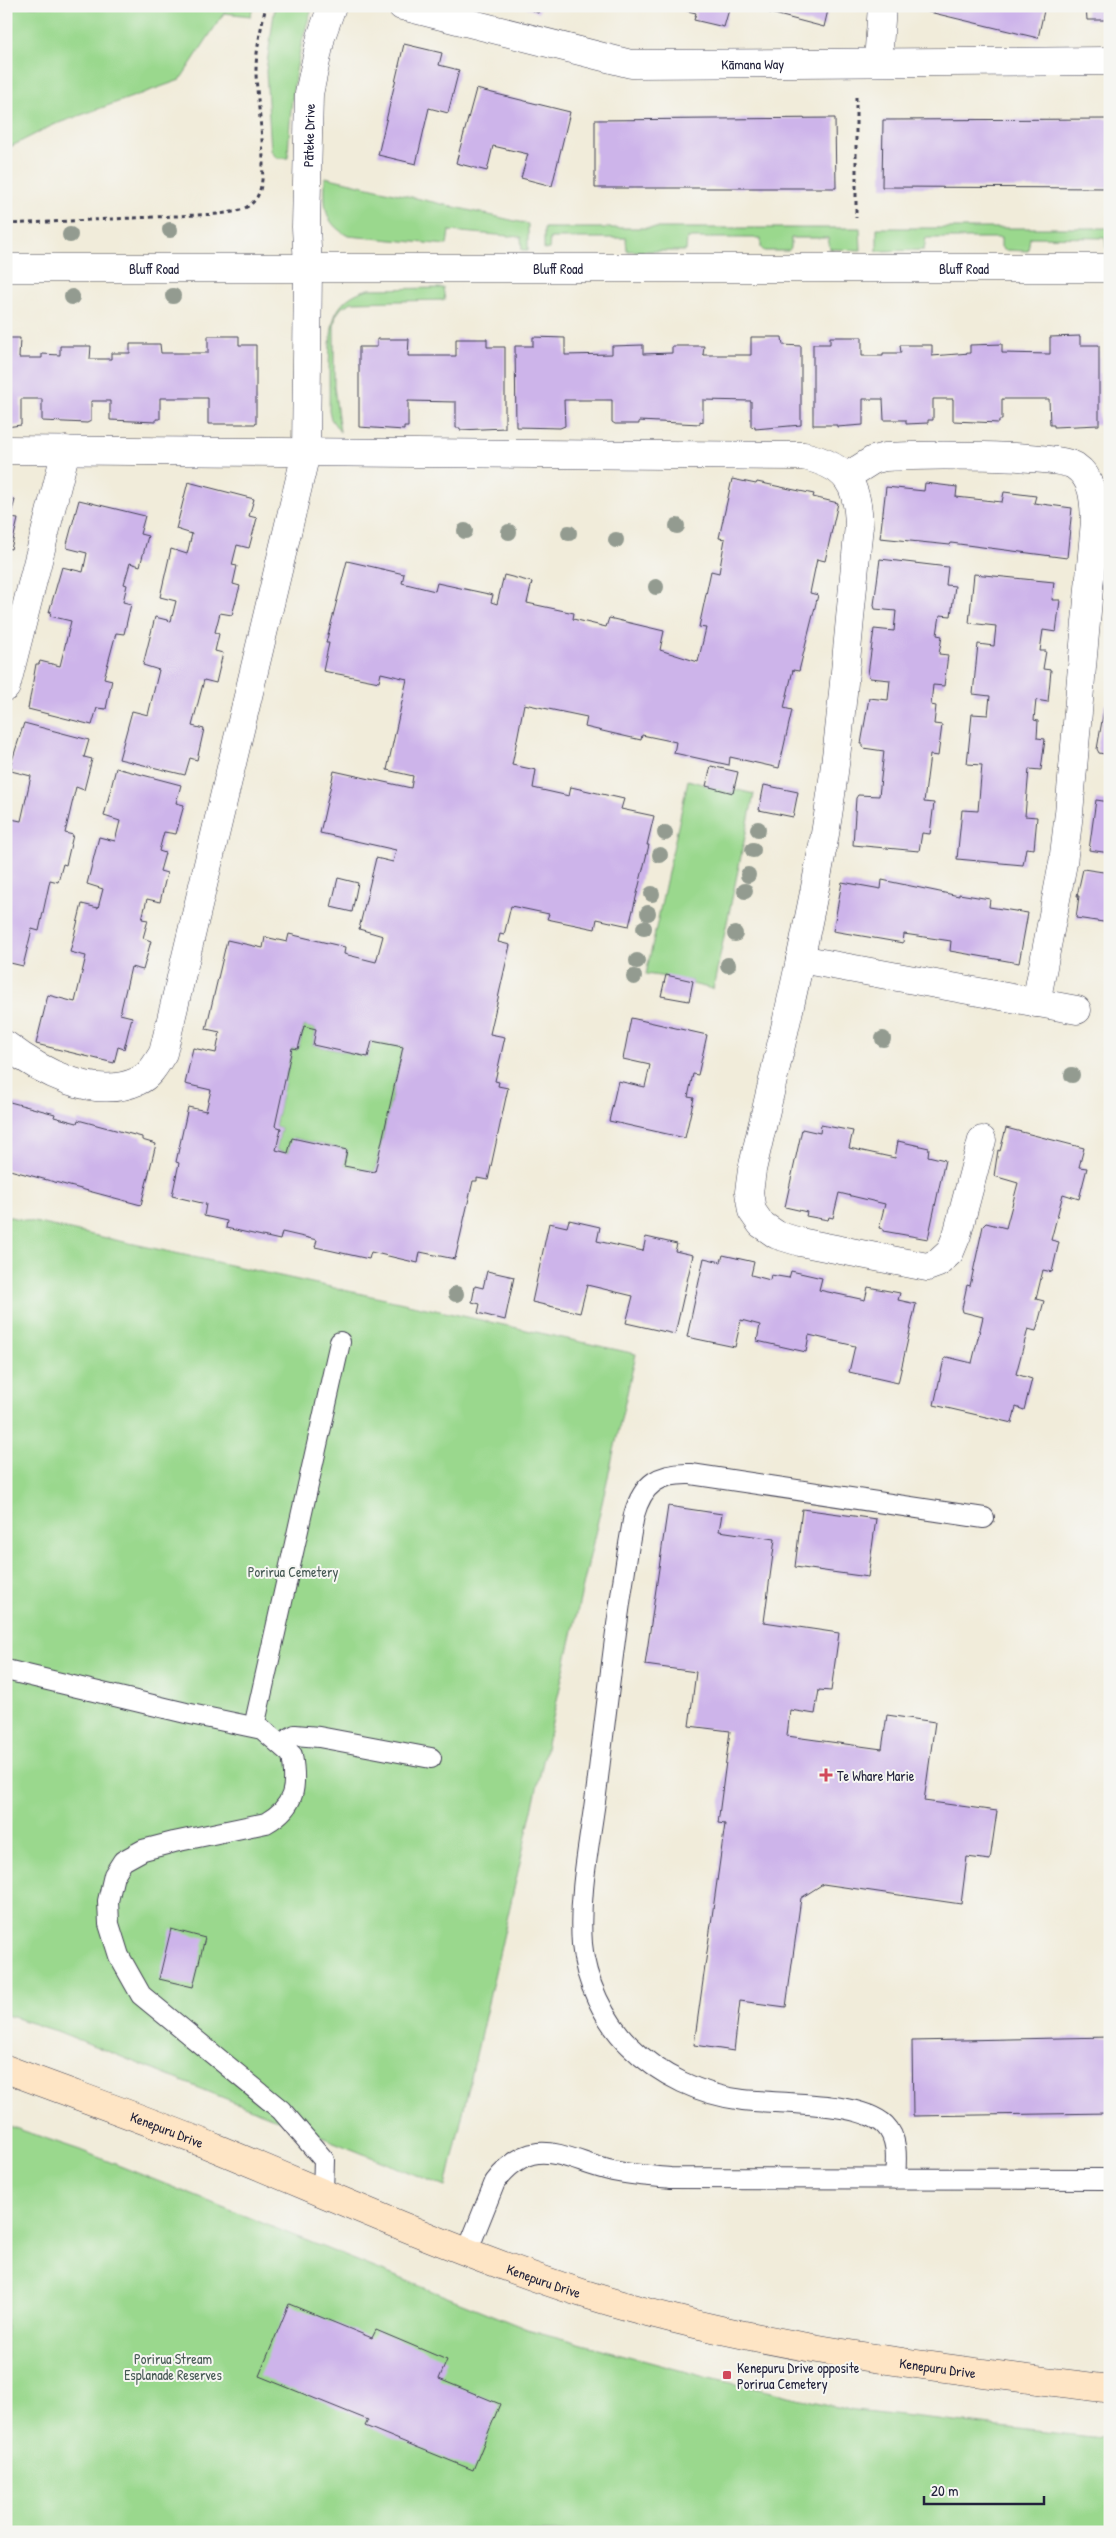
<svg xmlns="http://www.w3.org/2000/svg" width="1116" height="2538" font-family="'Patrick Hand',sans-serif">
  <style>
    .green { fill: #9ad88d; stroke: #5e7d64 }
    .building { fill: #cdb4ea; fill-rule: evenodd }
    .lines { fill: none; stroke-linecap: round; stroke-linejoin: round }
    .lane-casing { stroke: #414053; stroke-width: 22 }
    .street-casing { stroke: #414053; stroke-width: 29 }
    .secondary-casing { stroke: #414053; stroke-width: 29 }
    .path { stroke: #414053; stroke-width: 3; stroke-dasharray: 4 4; stroke-linecap: butt }
    .lane { stroke: #fff; stroke-width: 20 }
    .street { stroke: #fff; stroke-width: 28 }
    .secondary { stroke: #fee5c5; stroke-width: 28 }
    .tree { fill: #939b90 }
    .poi-dot { fill: #d1495b; stroke: #f6f6f2; stroke-width: 2 }
    .labels { text-anchor: middle; dominant-baseline: central; stroke-width: 4; stroke-linejoin: round; paint-order: stroke }
    .street-label { font-size: 14px; fill: #22223b; stroke: #f6f6f2 }
    .park-label { font-size: 14px; fill: #465954; stroke: #f6f6f2 }
    .poi-label { font-size: 14px; fill: #22223b; stroke: #f6f6f2; text-anchor: start }
  </style>
  <rect width="100%" height="100%" fill="#f6f6f2"/>
  <filter id="ink" filterUnits="userSpaceOnUse"><feTurbulence type="fractalNoise" baseFrequency=".02" numOctaves="2"/><feDisplacementMap in="SourceGraphic" scale="10" xChannelSelector="R" yChannelSelector="G"/><feConvolveMatrix kernelMatrix="1 2 1 2 8 2 1 2 1" color-interpolation-filters="sRGB"/></filter>
  <filter id="wash" filterUnits="userSpaceOnUse"><feTurbulence type="fractalNoise" baseFrequency=".0096" numOctaves="4" result="noise"/><feDisplacementMap in="SourceGraphic" scale="20" xChannelSelector="R" yChannelSelector="G"/><feGaussianBlur stdDeviation="1.12" result="paint"/><feColorMatrix in="noise" values="0 0 0 0 0 0 0 0 0 0 0 0 0 0 0 0 0 1.4 0 .05"/><feComposite in="paint" operator="in"/></filter>
  <g filter="url(#wash)">
    <rect width="100%" height="100%" fill="#f1ecda"/>
    <!-- green -->
    <path class="green" d="M6 6H253L251 16 224 13 180 80 53 125 6 149Z
      M275 6H313C295 56 290 105 288 158H276L271 150 266 71Z
      M325 177 528 224V250H522L521 237 449 231 447 245 348 236C321 221 325 204 325 177Z
      M544 228H860L861 250 830 249 828 238H791V248L788 251H764L761 248V238H687L686 251H627L626 238H550L549 249 544 250Z
      M877 228H1110V251L1106 248 1105 238 1030 237 1028 251 1004 250 1001 247V238H926L924 250 877 251Z
      M443 288 445 300 352 302 342 307 336 315 334 326V386L340 432 331 419 329 410C330 387 326 328 338 310 345 298 357 292 369 289Z
      M688 780 733 793 734 789 754 794 713 989 692 984 693 981 646 974Z
      M304 1026 316 1029 313 1045 368 1057 372 1041 403 1047 375 1172 344 1166 347 1150 293 1138 288 1153 276 1150 281 1128 275 1126 292 1048 298 1049Z
      M6 1216 636 1354 446 2187 57 2031 6 2015Z
      M6 2125 80 2150 527 2329 709 2378 855 2411 1110 2439V2532H6Z"/>
    <g id="blocks">
      <!-- building -->
      <path class="building" d="M524 6H541L538 13Z
        M643 6H661L660 11Z
        M668 6H730L724 27 694 20 696 13Z
        M760 6H829L824 27 759 10Z
        M926 6H1045L1038 38 925 11Z
        M1086 6H1110L1106 8 1107 20H1087Z
        M404 44 442 53 439 65 459 70 448 113 429 108 416 164 378 155Z
        M476 89 570 112 552 186 521 178 528 154 493 146 487 171 456 163Z
        M835 118 836 188H595V120Z
        M1110 119V188L882 187 883 120Z
        M208 336H239V345H256V424H208V398H160V419H156V422L110 420V401H91V421L87 423 42 421V399H21V425L6 427V338H20L19 358H42V354L60 355V346H91L90 359H111V353H130V344H160L161 353H208Z
        M1080 336V345H1099V425L1054 427V425H1050L1049 399H1002V420H999V423L953 421V399H933V420H928V423L906 424V420H884L883 399H863V425L837 427V425H813V344H830V337H862V356H883V353H901L900 345H932V356L970 353V345L1002 344V353L1050 354V337Z
        M533 337 565 338V355L612 354V346L643 345V354L672 353V346H704L703 355H751V337H782L783 345 801 346V425L755 429V426L751 427V401L703 400V422L700 421V424L639 421V424H615L612 422V400H564L565 426 560 428 516 427 515 346H533Z
        M377 339H409L408 356H456V339H487V347H505V428L460 430V428H456V402L408 401V427H404V430L359 427V347H377Z
        M732 479 756 484 757 482 814 494 813 497 838 503 825 561 817 559 810 593 818 595 799 671 793 670 784 708 792 710 779 768 730 757 729 765 674 753 676 742 642 735 641 740 585 727 587 717 524 704 512 765 536 770 533 788 569 796 571 787 624 799 621 809 654 816 647 845H649L629 926 597 919 595 929 547 919 549 914 511 906 504 935 500 934 498 942 510 945 490 1034 505 1037 495 1081 499 1082 498 1086 508 1088 488 1180 477 1178V1181H473L455 1259 420 1252 418 1263 371 1252 369 1259 315 1247 317 1240 282 1232 280 1240 226 1228 227 1221 204 1216 206 1204 172 1196 179 1163 176 1162 188 1107 206 1111 211 1090 185 1084 193 1048 216 1053 220 1032 206 1029 227 940 263 948 265 937 287 942 289 934 345 947 344 954 376 962 383 936 359 929 376 858 393 862 396 850 320 833 334 771 411 788 413 776 387 770 407 679 381 673 379 682 323 671 329 643H326L347 561 404 574 402 583 435 591 437 583 493 595 491 602 497 604 504 575 532 582 527 603 574 613 573 619 606 627 609 618 664 631 660 650 698 662 706 628 699 627 711 571 719 573 725 539 719 538ZM304 1026 316 1029 313 1045 368 1057 372 1041 403 1047 375 1172 344 1166 347 1150 292 1138 288 1153 276 1150 281 1128 275 1126 292 1048 298 1049Z
        M188 482 254 499 249 516 257 518 249 548 237 545 232 565 237 566 233 584 240 586 232 615 220 613 215 632 219 634 215 651 223 653 216 683 204 680 192 726 204 729 197 760 190 758 185 775 119 759 132 711 148 715 159 670 143 665 155 617 171 621 176 601 160 597 171 549 187 554 192 534 176 529Z
        M925 483 957 487 956 497 1002 502 1004 492 1036 496 1034 503 1072 508 1067 558 951 543 950 545 880 538 886 487 924 491Z
        M6 498 15 500 10 518 18 519 11 549 6 548Z
        M79 500 145 516 140 534 148 536 140 566 130 563 124 584 127 585 123 602 131 604 124 634 116 633 104 678 112 680 106 709 97 708 92 725 28 709 36 664H39L40 661 60 666 71 621 50 616 51 611 49 612 62 567 83 572 87 553 67 548V544Z
        M880 559 948 567 946 585 955 586 951 616 940 615 937 635 942 636 939 654 948 655 944 686 933 685 931 705 936 706 934 724 942 725 938 756 930 755 924 802 934 803 930 834 922 833 919 851 853 845 856 798 858 795 879 796 884 751 863 748V744H861L869 698 888 700 890 680 870 678 868 674 874 629 894 631 896 611 875 609 874 605Z
        M974 574 1054 582 1052 600H1060L1056 632 1043 630 1040 651H1046L1043 669 1051 670 1048 702 1036 700 1034 720 1038 721 1037 738 1045 739 1041 770 1029 769 1025 816 1037 817 1034 849 1026 848 1023 865 957 859 962 810 978 811 982 765 967 764 972 714 988 715 990 696 973 694 978 644 994 646 996 626 969 623Z
        M1105 704 1110 705V755L1099 753 1097 749Z
        M24 723 89 740 84 757 92 759 84 790 76 787 65 833 73 835 66 865 63 864 58 882 50 880 39 931 32 929 23 966 6 962V818L21 821 31 776 11 771 12 767H10Z
        M711 766 738 772 733 793 706 786Z
        M116 768 181 785 176 803 184 805 176 834 164 832 159 851 165 853 160 871 167 873 160 902 147 899 142 919 148 920 143 938 151 941 143 970 131 967 120 1014 132 1017 124 1049 118 1047 114 1063 36 1044 48 995 75 1002 86 956 70 952 82 904 98 908 103 889 87 884 99 837 115 841 120 821 104 816Z
        M764 785 798 792 793 817 759 810Z
        M1096 800 1110 802V853L1089 850Z
        M1083 869 1110 873V923L1076 918 1079 896H1077Z
        M338 878 358 883 352 912 331 907Z
        M882 880 959 896V894L990 899 989 907 1028 913 1019 963 950 951 951 941 904 934 903 943 833 931 842 882 881 889Z
        M666 975 693 981 689 1001 661 996Z
        M631 1018 707 1035 698 1075 693 1074 688 1097 694 1098 685 1138 609 1121 618 1081 645 1087 650 1065 623 1059Z
        M6 1101 55 1114 54 1117 77 1123 78 1120 142 1137V1140L156 1144 141 1205 6 1169Z
        M821 1125 853 1131 849 1148 895 1158 898 1141 929 1148 928 1156 945 1160 928 1239 883 1231V1229L879 1228 885 1204 839 1193 833 1218 829 1217 828 1220 806 1216 807 1212 785 1207 802 1129 820 1133Z
        M1006 1128 1084 1148 1079 1167 1087 1168 1079 1199 1063 1194 1051 1240 1059 1242 1052 1272 1043 1270 1036 1299 1044 1301 1036 1331 1028 1329 1016 1374 1032 1379 1024 1410 1016 1407 1012 1423 934 1405 944 1359 947 1357 972 1363 983 1317 963 1312 962 1308 967 1285 970 1286 983 1226 986 1223 1006 1228 1018 1183 994 1176 998 1150 1000 1151Z
        M569 1220 600 1227 597 1241 643 1251 646 1237 677 1244 675 1251 693 1255 675 1334 626 1323 633 1296 587 1285 580 1313 532 1302 549 1223 567 1227Z
        M723 1255 754 1262 751 1275 770 1280 771 1275 789 1278 791 1271 822 1278 819 1290 865 1300 868 1287 900 1293 898 1300 916 1304 898 1383 849 1372 855 1346 809 1335 806 1352 757 1341 760 1325 741 1320 735 1347 687 1337 704 1258 721 1262Z
        M487 1271 514 1277 505 1320 478 1313 480 1304 472 1302 475 1286 483 1288Z
        M668 1506 722 1514 719 1531 775 1539 764 1622 839 1633 831 1691 819 1690 815 1714 790 1710 787 1736 882 1749 887 1715 935 1722 924 1801 997 1811 990 1860 967 1857 961 1904 823 1884 801 1898 786 2007 740 2001 734 2051 694 2045 725 1824 718 1823 730 1731 689 1726 696 1672 645 1665Z
        M802 1509 876 1519 868 1577 795 1567Z
        M171 1929 205 1938 193 1987 159 1979Z
        M1110 2037V2113L913 2116 912 2041Z
        M289 2304 372 2338 376 2330 447 2360 439 2379 500 2404 473 2470 365 2426 368 2420 259 2376Z"/>
    </g>
  </g>
  <g filter="url(#ink)">
    <use href="#blocks" fill-opacity="0" stroke="#414053" stroke-width="1"/>
    <g class="lines">
      <defs>
        <path id="lane" d="M6 1670 186 1713 262 1729 292 1755C297 1786 296 1806 266 1823L174 1842 143 1850 123 1861 114 1875 108 1901 109 1924 119 1956 141 1995 281 2110 324 2160 323 2193
          M254 1727 340 1342
          M280 1744 295 1735 319 1737 431 1758
          M895 2179C896 2161 899 2139 885 2125 860 2101 779 2104 743 2100 702 2095 660 2076 630 2046 604 2021 585 1980 582 1944 578 1892 591 1837 597 1786 608 1696 618 1604 634 1515 643 1483 659 1473 691 1474L984 1518
          M467 2252 495 2182C534 2131 564 2160 613 2171 632 2175 651 2176 670 2178L1110 2179"/>
        <g id="street">
          <path id="s1" d="M402 6 631 64 1110 61"/>
          <path d="M878 62 882 6"/>
          <path id="s2" d="M6 268H1110"/>
          <path d="M6 450 804 456C847 466 858 484 859 526 848 628 842 732 825 834 805 947 778 1058 752 1170L749 1192 752 1211 761 1224 777 1235 800 1242 927 1267 938 1263 950 1252 957 1235 982 1140"/>
          <path d="M846 477 873 460 885 457C915 455 1055 453 1075 466 1094 479 1094 500 1095 521L1069 813 1063 863 1036 1003"/>
          <path d="M6 687 66 450"/>
          <path d="M800 959 1077 1010"/>
          <path id="s3" d="M6 1045C40 1071 94 1101 138 1081 150 1076 156 1064 163 1053L306 453 308 268 306 227 309 94 321 37 332 6"/>
        </g>
        <g id="secondary">
          <path id="s4" d="M6 2069C77 2096 148 2120 218 2149 339 2199 460 2254 585 2294 756 2348 933 2367 1110 2389"/>
        </g>
      </defs>
      <!-- lane casing -->
      <use href="#lane" class="lane-casing"/>
      <!-- street casing -->
      <use href="#street" class="street-casing"/>
      <!-- secondary casing -->
      <use href="#secondary" class="secondary-casing"/>
      <!-- path -->
      <path class="path" d="M856 97V218
        M6 224 219 214C234 212 248 211 257 197 271 173 256 102 256 71 256 50 261 27 266 6"/>
      <!-- lane -->
      <use href="#lane" class="lane"/>
      <!-- street -->
      <use href="#street" class="street"/>
      <!-- secondary -->
      <use href="#secondary" class="secondary"/>
    </g>
    <!-- trees -->
    <g class="tree">
      <circle cx="170" cy="230" r="8"/>
      <circle cx="70" cy="235" r="8"/>
      <circle cx="173" cy="296" r="8"/>
      <circle cx="72" cy="297" r="8"/>
      <circle cx="677" cy="526" r="8"/>
      <circle cx="465" cy="531" r="8"/>
      <circle cx="509" cy="532" r="8"/>
      <circle cx="569" cy="533" r="8"/>
      <circle cx="616" cy="540" r="8"/>
      <circle cx="656" cy="587" r="8"/>
      <circle cx="758" cy="829" r="8"/>
      <circle cx="665" cy="833" r="8"/>
      <circle cx="753" cy="850" r="8"/>
      <circle cx="660" cy="855" r="8"/>
      <circle cx="748" cy="875" r="8"/>
      <circle cx="745" cy="891" r="8"/>
      <circle cx="652" cy="894" r="8"/>
      <circle cx="648" cy="913" r="8"/>
      <circle cx="644" cy="928" r="8"/>
      <circle cx="735" cy="934" r="8"/>
      <circle cx="637" cy="961" r="8"/>
      <circle cx="728" cy="965" r="8"/>
      <circle cx="634" cy="977" r="8"/>
      <circle cx="883" cy="1039" r="8"/>
      <circle cx="1072" cy="1075" r="8"/>
      <circle cx="456" cy="1294" r="8"/>
    </g>
  </g>
  <!-- markers -->
  <g class="poi-dot">
    <path d="M823.5 1767.5h5v5h5v5h-5v5h-5v-5h-5v-5h5z"/>
    <rect x="722" y="2370" width="10" height="10" rx="2.5"/>
  </g>
  <g class="labels">
    <!-- street labels -->
    <g class="street-label">
      <text stroke="none"><textPath href="#s1" startOffset="358">Kāmana Way</textPath></text>
      <text stroke="none"><textPath href="#s3" startOffset="1116">Pāteke Drive</textPath></text>
      <text stroke="none"><textPath href="#s2" startOffset="148">Bluff Road</textPath></text>
      <text stroke="none"><textPath href="#s2" startOffset="552">Bluff Road</textPath></text>
      <text stroke="none"><textPath href="#s2" startOffset="958">Bluff Road</textPath></text>
      <text stroke="none"><textPath href="#s4" startOffset="172">Kenepuru Drive</textPath></text>
      <text stroke="none"><textPath href="#s4" startOffset="578">Kenepuru Drive</textPath></text>
      <text stroke="none"><textPath href="#s4" startOffset="982">Kenepuru Drive</textPath></text>
    </g>
    <!-- park labels -->
    <g class="park-label">
      <text x="293" y="1571">Porirua Cemetery</text>
      <text x="173" y="2358">Porirua Stream<tspan x="173" dy="16">Esplanade Reserves</tspan></text>
    </g>
    <!-- poi labels -->
    <g class="poi-label">
      <text x="837" y="1775">Te Whare Marie</text>
      <text x="737" y="2367">Kenepuru Drive opposite<tspan x="737" dy="16">Porirua Cemetery</tspan></text>
    </g>
  </g>
  <!-- margin -->
  <rect width="1116" height="2538" fill="none" stroke="#f6f6f2" stroke-width="25"/>
  <!-- scale -->
  <path d="M924 2496v8h120v-8" fill="none" stroke="#22223b" stroke-width="2.5"/>
  <text x="931" y="2496" font-size="15" fill="#22223b" stroke="#f6f6f2" stroke-width="4" paint-order="stroke">20 m</text>
</svg>
